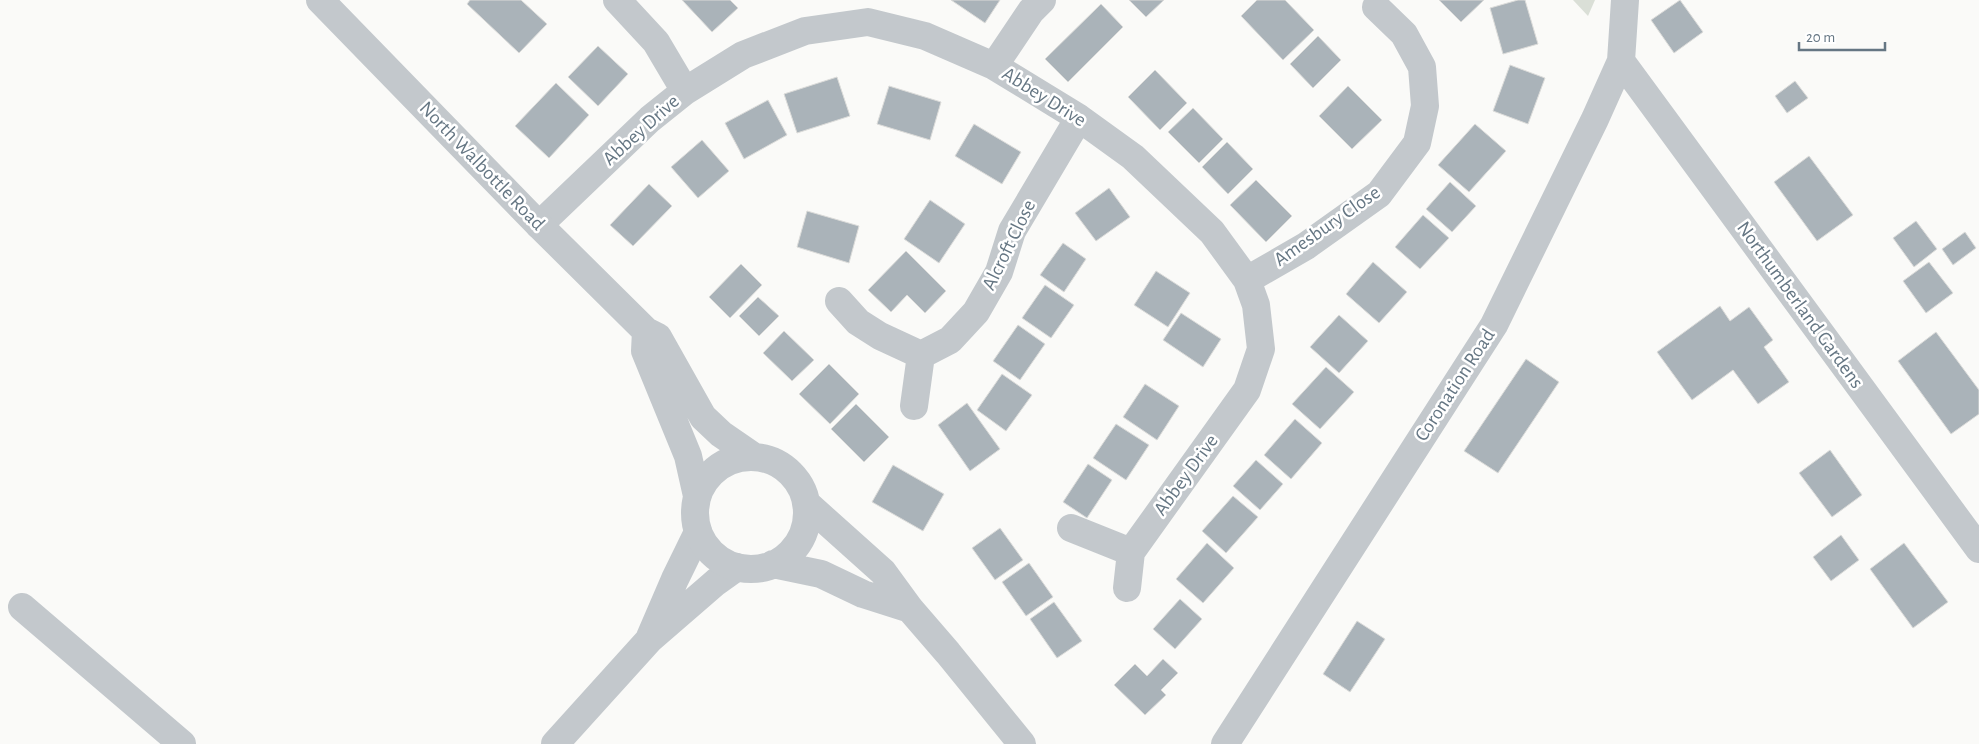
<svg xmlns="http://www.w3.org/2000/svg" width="1979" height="744" font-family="'Alegreya Sans',sans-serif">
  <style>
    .green { fill: #dadfd7 }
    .building { fill: #aab3b9; stroke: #dcdcda }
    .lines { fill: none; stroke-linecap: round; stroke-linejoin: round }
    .minor { stroke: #c3c8cc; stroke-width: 28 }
    .tertiary { stroke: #c3c8cc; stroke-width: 28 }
    .labels { text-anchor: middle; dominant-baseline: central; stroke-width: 5; stroke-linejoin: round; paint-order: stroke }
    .street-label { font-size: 20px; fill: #657683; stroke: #fff }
  </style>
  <rect width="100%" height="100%" fill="#fafaf8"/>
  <!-- green -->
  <path class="green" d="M1573 0H1595L1588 16Z"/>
  <!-- building -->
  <path class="building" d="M470 0H521L547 24 519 53 467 4Z
    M682 0H730L738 8 712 32Z
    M951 0H1000L985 23Z
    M1129 0H1164L1146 17Z
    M1257 0H1285L1314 30 1283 60 1241 16Z
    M1439 0H1484L1461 22Z
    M1518 0H1525L1538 44 1503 54 1490 8Z
    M1680 0 1703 32 1674 53 1651 20Z
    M1101 4 1123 27 1068 82 1045 59Z
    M1318 36 1341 60 1313 88 1290 64Z
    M598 46 628 74 598 106 568 77Z
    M1510 65 1545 78 1528 124 1493 111Z
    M1155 70 1187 103 1160 130 1128 97Z
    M837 77 850 116 797 133 784 94Z
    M1795 81 1808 98 1787 113 1775 96Z
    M556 83 589 115 549 158 515 126Z
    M889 86 941 102 930 140 877 124Z
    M1348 86 1382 120 1352 149 1319 116Z
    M768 100 787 135 744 159 725 123Z
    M1193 108 1223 139 1199 163 1168 132Z
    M974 124 1021 152 1002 184 955 156Z
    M1475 124 1506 151 1469 192 1438 165Z
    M702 140 729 171 698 198 671 167Z
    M1227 142 1253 169 1228 194 1202 167Z
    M1809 156 1853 215 1817 241 1774 182Z
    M1256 180 1292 216 1266 242 1230 205Z
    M1450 182 1476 206 1452 232 1426 209Z
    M649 184 672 206 633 246 610 225Z
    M1109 188 1130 217 1096 241 1075 213Z
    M930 200 965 224 939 263 904 239Z
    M807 211 859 226 849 263 797 247Z
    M1423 215 1449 238 1420 269 1395 247Z
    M1916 221 1937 249 1914 267 1893 238Z
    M1965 232 1976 248 1953 265 1942 249Z
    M1063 243 1086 259 1064 292 1040 275Z
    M906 251 946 291 925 313 907 295 891 312 868 290Z
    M1373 262 1407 292 1379 323 1346 294Z
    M1929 262 1953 293 1926 313 1903 281Z
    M741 264 762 285 730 318 709 297Z
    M1156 271 1190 293 1168 327 1134 305Z
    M1045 285 1074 305 1051 338 1022 318Z
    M758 297 779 316 759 336 739 316Z
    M1720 306 1730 321 1749 307 1773 340 1764 347 1789 382 1758 404 1733 370 1692 400 1657 352Z
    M1181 313 1221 339 1203 367 1163 340Z
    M1339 315 1368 341 1339 373 1310 347Z
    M1018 325 1045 344 1020 380 993 361Z
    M784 331 814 360 792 381 763 353Z
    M1936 332 1979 390V414L1951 434 1898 361Z
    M1526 359 1559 382 1498 473 1464 451Z
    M829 364 859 394 830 424 799 394Z
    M1326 367 1354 392 1320 429 1292 404Z
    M1002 374 1032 395 1006 431 977 410Z
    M1145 384 1179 406 1157 440 1123 417Z
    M967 403 1000 449 970 471 938 425Z
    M856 404 889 437 864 462 831 429Z
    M1295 419 1322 443 1291 479 1264 455Z
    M1116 424 1149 445 1126 480 1093 458Z
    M1830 450 1862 495 1832 517 1799 473Z
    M1256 460 1283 484 1260 510 1233 486Z
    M1088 464 1112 480 1087 518 1063 502Z
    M893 465 944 494 923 531 872 502Z
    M1233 496 1258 517 1226 553 1202 531Z
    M1000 528 1023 560 995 580 972 548Z
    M1841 535 1859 560 1831 581 1813 557Z
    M1207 543 1234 568 1203 603 1176 579Z
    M1904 543 1948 602 1913 628 1870 569Z
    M1029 563 1053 597 1026 616 1002 582Z
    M1180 599 1202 619 1175 649 1153 629Z
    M1054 602 1082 641 1057 658 1030 619Z
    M1357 621 1385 639 1350 692 1323 674Z
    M1163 659 1178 673 1161 690 1166 695 1145 715 1114 685 1135 664 1147 676Z"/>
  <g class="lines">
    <!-- minor -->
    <path class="minor" d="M617 0 656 42 685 91
      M1621 61 1979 549
      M994 66 1031 11 1042 0
      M539 225 650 119 685 91 743 55 805 31 868 22 925 36 994 66 1079 118 1133 157 1212 232 1247 280 1256 305 1261 349 1247 390 1131 552
      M1247 280 1306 246 1379 194 1417 143 1425 106 1422 67 1404 34 1376 7
      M839 301 858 322 880 336 921 355 914 406
      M921 355 950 340 976 312 999 272 1012 231 1079 118
      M1071 528 1131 552 1127 588
      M22 607 182 744
      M650 637 675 579 698 532
      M555 744 649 640 716 582 737 567
      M1225 744 1494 325 1595 119 1621 61 1625 0"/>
    <!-- tertiary -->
    <path class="tertiary" d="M320 0 539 225 646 331 658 337 703 417 721 434 753 456
      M646 331 645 351 688 456 697 496
      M695 513a56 56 0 1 1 112 0a56 56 0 1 1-112 0Z
      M806 503 883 572 910 609 948 653 1022 744
      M773 564 821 574 863 594 910 609"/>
  </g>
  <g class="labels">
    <!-- street labels -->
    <g class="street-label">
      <text transform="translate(1044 97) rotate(32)">Abbey Drive</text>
      <text transform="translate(641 130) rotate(-42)">Abbey Drive</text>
      <text transform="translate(482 166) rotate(46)">North Walbottle Road</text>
      <text transform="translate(1327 226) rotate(-35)">Amesbury Close</text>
      <text transform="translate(1009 245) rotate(-64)">Alcroft Close</text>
      <text transform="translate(1800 305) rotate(54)">Northumberland Gardens</text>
      <text transform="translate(1455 385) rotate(-57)">Coronation Road</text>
      <text transform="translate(1186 475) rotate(-54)">Abbey Drive</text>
    </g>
  </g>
  <!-- scale -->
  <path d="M1799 42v8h86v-8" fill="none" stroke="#657683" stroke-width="2.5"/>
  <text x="1806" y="42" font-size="15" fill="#657683" stroke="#ffffff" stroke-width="4" paint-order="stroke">20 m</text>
</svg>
